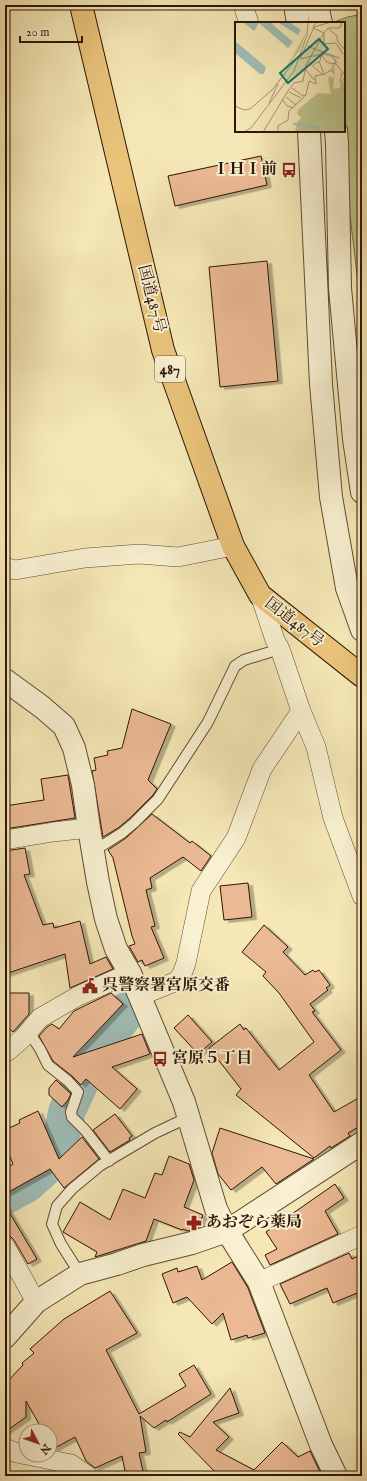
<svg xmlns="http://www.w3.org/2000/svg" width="367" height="1481" font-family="'IM FELL English','Noto Serif JP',serif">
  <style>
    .green { fill: #bdc58c; stroke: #766d49 }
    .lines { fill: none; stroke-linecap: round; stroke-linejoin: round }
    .river { stroke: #9fbeb7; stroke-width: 37 }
    .building { fill: #ebba94; stroke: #2e1506; filter: url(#shadow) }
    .service-casing { stroke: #604a32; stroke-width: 12 }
    .minor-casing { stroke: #604a32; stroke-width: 20 }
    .tertiary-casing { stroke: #604a32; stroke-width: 24 }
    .trunk-casing { stroke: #2e1506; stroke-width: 24 }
    .service { stroke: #f8f0d0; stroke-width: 10 }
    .minor { stroke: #f8f0d0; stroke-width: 19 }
    .tertiary { stroke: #f8f0d0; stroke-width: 22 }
    .trunk { stroke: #eac47b; stroke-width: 22 }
    .labels { text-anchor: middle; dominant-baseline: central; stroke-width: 4; stroke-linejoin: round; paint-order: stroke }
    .shield { fill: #f8f0d0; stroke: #6b5743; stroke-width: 1 }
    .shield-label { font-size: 15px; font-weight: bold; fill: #2e1506 }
    .poi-label { font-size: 16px; font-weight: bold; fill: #2e1506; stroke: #f8f0d0; text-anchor: start }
    .street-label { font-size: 16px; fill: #2e1506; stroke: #f8f0d0 }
    .inset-river { fill: none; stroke: #9fbeb7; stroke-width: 2 }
    .inset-road { fill: none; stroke: #a59470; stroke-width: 1 }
    .view { fill: #0f766e; fill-opacity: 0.15; stroke: #0f766e; stroke-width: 2 }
    .inset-edge { fill: none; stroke: #2e1506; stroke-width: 2 }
  </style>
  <defs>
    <filter id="shadow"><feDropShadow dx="4.5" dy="2.5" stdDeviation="0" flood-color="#0004"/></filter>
  </defs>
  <rect width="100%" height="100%" fill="#f5e8b6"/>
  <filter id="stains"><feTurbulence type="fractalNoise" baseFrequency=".005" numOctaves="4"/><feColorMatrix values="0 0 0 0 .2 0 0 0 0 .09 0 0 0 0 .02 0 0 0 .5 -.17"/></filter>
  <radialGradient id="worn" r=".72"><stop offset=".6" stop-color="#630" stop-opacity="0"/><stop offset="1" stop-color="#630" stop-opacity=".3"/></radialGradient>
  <!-- green -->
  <path class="green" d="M362 14V340L359 291 348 199 344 84V23H334V22L348 17Z"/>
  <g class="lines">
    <!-- river -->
    <path class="river" d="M5 1196 27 1184 57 1157 67 1111 94 1054 130 1008"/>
  </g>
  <!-- building -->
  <path class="building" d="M261 156 267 185 175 206 168 176Z
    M267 261 278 381 220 387 209 267Z
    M132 709 171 724 148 780 157 789 153 795 130 818 118 828 103 837 92 771 96 770 94 758 108 755 107 751 122 748Z
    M68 775 75 818 5 829V806L44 800 41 779Z
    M152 814 190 843 192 841 211 856 201 871 183 857 150 878 152 888 146 890 155 926 151 927 164 958 145 966 142 960 138 962 129 946 135 944 132 936 113 858 108 850 126 838Z
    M25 848 30 874 24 875 43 925 53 923 54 928 80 921 90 964 106 957 113 969 70 988 65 954 5 974V851Z
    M248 883 252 917 224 920 220 886Z
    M264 925 288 947 283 952 305 975 313 970 315 972 319 970 330 985 326 988 328 990 310 1004 315 1011 312 1012 341 1050 309 1075 334 1112 362 1096V1125L348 1133 350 1136 331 1148 330 1146 314 1158 236 1095 241 1089 209 1048 240 1024 244 1030 246 1028 279 1070 314 1042 279 993 263 976 266 972 242 952Z
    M5 993H29V1014L13 1032 5 1025Z
    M111 993 123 1004 73 1057 142 1034 150 1054 112 1067 137 1089 120 1109 86 1079 81 1085 72 1076 53 1061 39 1036 47 1027 52 1024 59 1029 74 1011Z
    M188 1015 212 1042 198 1054 174 1028Z
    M56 1080 71 1094 68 1100 62 1107 49 1095V1088Z
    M38 1111 59 1159 82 1137 99 1159 64 1188 50 1169 5 1194V1169L13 1164 5 1145V1130L20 1123 19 1120Z
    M115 1114 132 1136 129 1138 130 1140 110 1152 93 1130Z
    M220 1128 314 1159 276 1184 262 1167 231 1190 218 1174 212 1153Z
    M169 1156 189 1164 194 1180 184 1207 203 1215 198 1228 188 1231 183 1229 182 1230 154 1219 146 1241 95 1257 97 1252 63 1232 80 1202 110 1220 123 1189 145 1198 155 1173 162 1175Z
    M335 1184 344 1198 325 1211 338 1234 270 1265 265 1255 277 1249 266 1232Z
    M5 1205 37 1259 28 1264 14 1240 10 1236 5 1235Z
    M349 1253 352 1259 362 1254V1291L333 1303 327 1288 290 1304 280 1284Z
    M232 1262 248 1288 265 1333 248 1338 247 1335 231 1340 223 1313 212 1324 187 1297 173 1303 162 1274 177 1268 178 1272 197 1266 202 1280Z
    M110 1291 137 1333 106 1350 139 1414 186 1386 179 1374 194 1365 211 1394 167 1422 166 1420 154 1428 140 1416 146 1452 139 1453 144 1476H126L122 1456 95 1468 86 1461 75 1437 53 1449 50 1444V1431H43L26 1401V1417L5 1432V1384L23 1365 22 1363 34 1353 30 1349 64 1319Z
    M230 1388 239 1413 213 1422 229 1437 216 1450 254 1470 282 1442 298 1457 310 1451 322 1476H219L178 1434 180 1432 190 1437Z"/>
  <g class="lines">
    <defs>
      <path id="service" d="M92 852 122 833 134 823 158 799 208 722 235 666 244 660 280 649
        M29 1032 40 1049 48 1065 68 1081 78 1092 71 1112 72 1117 85 1130 109 1161
        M80 1274 61 1244 52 1224 57 1206 72 1189 101 1165 155 1133 189 1117"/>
      <path id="minor" d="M243 5 249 23
        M5 567 15 570 85 558 139 554 178 557 233 546
        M260 595 275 640 280 649 301 711 316 747 333 818 362 896
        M5 840 53 832 89 828
        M140 996 177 981 182 974 186 963 201 891 236 838 262 769 301 711
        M5 1052 8 1051 24 1037 40 1018 78 996 130 973
        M5 1246 36 1302
        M259 1282 362 1235
        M5 1448 17 1453 71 1464 88 1476"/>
      <path id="tertiary" d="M295 5 298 23
        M317 5 321 23
        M309 131 321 384 331 497 347 588 362 630
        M336 131 337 143 340 288 354 439 362 492
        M5 680 42 707 64 726 74 748 83 785 89 828 98 882 106 919 116 949 130 973 184 1102 216 1209 227 1231 259 1282 321 1445 336 1476
        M5 1337 36 1302 80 1274 117 1264 143 1255 192 1243 227 1231 362 1143"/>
      <path id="trunk" d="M81 5 163 350 233 546 260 595 362 676"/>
    </defs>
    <!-- service casing -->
    <use href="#service" class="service-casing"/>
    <!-- minor casing -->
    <use href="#minor" class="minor-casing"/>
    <!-- tertiary casing -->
    <use href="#tertiary" class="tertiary-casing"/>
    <!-- trunk casing -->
    <use href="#trunk" class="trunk-casing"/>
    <!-- service -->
    <use href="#service" class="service"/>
    <!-- minor -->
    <use href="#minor" class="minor"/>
    <!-- tertiary -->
    <use href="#tertiary" class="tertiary"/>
    <!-- trunk -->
    <use href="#trunk" class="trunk"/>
  </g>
  <!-- icons -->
  <defs>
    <symbol id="bus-bare" viewBox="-9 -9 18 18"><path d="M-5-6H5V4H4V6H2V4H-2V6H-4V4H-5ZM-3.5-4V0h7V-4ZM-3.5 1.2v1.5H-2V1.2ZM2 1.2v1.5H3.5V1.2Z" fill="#8f2418" stroke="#f8f0d0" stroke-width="2.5" paint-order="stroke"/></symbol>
    <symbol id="civic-bare" viewBox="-9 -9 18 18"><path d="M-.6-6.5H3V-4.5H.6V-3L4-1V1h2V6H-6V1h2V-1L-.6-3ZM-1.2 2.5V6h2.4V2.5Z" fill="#8f2418" stroke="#f8f0d0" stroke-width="2.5" paint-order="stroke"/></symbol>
    <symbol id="pharmacy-bare" viewBox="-9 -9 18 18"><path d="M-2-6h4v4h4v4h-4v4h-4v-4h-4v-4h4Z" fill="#8f2418" stroke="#f8f0d0" stroke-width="2.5" paint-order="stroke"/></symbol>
  </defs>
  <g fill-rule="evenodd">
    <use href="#bus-bare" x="278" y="159" width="22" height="22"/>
    <use href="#civic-bare" x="79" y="975" width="22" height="22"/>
    <use href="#bus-bare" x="149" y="1048" width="22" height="22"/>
    <use href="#pharmacy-bare" x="183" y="1212" width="22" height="22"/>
  </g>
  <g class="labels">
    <!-- shield labels -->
    <rect class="shield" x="155" y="356" width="30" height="26" rx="3"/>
    <g class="shield-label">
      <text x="170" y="369">487</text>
    </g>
    <!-- poi labels -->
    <g class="poi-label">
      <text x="277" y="170" text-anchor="end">ＩＨＩ前</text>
      <text x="102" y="986">呉警察署宮原交番</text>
      <text x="172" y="1059">宮原５丁目</text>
      <text x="206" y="1223">あおぞら薬局</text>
    </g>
    <!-- street labels -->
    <g class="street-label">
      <text transform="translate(151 299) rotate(76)">国道487号</text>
      <text transform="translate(294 623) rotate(38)">国道487号</text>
    </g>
  </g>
  <!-- overview -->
  <g transform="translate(235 22)">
    <rect width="110" height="110" fill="#f5e8b6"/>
    <path d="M72 9 64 29 46 52 57 36ZM100 46 98 67 105 66V62L110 58V110H60L62 100 66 96 62 91 64 87 83 71 96 72 93 56 95 54 99 56 98 51 95 49Z" fill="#bdc58c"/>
    <path d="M8 0H35L58 20 53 26 24 1 19 9ZM42 0H54L66 8 63 13ZM0 19 31 45 29 52H25L0 31Z" fill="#9fbeb7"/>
    <path class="inset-river" d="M77 34 90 32 97 34 102 41M58 102 85 106"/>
    <path class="inset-road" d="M81 0 78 6 89 11M94 7 102 14V18L110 28M89 12V21L93 29M90 22 101 21 108 32M72 24 104 36M87 30V34L92 40 98 42 101 39M65 37 79 5 96 0M65 37 77 34M84 39 89 52M73 40 88 53M100 41 110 53M78 43 85 39 86 34M71 48 79 58M107 51 105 61 110 56M57 66 68 74 70 73M54 70 66 76M51 75 61 83M47 77 52 84 59 86M34 81 43 62M0 84 9 88 15 87 37 68 62 36M9 110 16 106 59 49 72 13 73 0M28 110 53 69 59 61 68 59 71 43 89 11 93 6H105L107 0M43 110V104L53 98 54 89 71 73 74 59 81 62 80 54 90 52 97 47 100 41"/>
    <path class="view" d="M84 17 93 27 53 61 45 51Z"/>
    <rect width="110" height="110" class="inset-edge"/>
  </g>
  <!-- margin -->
  <rect width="367" height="1481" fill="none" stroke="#f5e8b6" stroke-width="20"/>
  <rect x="6" y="6" width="355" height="1469" fill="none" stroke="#2e1506" stroke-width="2"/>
  <rect x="10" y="10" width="347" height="1461" fill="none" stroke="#2e1506"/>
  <!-- north arrow -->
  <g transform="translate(38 1443) rotate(131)"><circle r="19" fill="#f8f0d0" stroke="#a7987f"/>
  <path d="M0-3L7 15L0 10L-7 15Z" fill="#8f2418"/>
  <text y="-6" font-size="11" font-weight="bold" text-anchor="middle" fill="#2e1506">N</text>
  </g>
  <!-- scale -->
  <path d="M20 36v6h62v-6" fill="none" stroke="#2e1506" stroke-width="2"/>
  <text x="26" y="36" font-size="12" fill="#2e1506" stroke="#f8f0d0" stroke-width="3" paint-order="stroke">20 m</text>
  <rect width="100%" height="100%" filter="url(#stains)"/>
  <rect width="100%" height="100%" fill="url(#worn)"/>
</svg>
